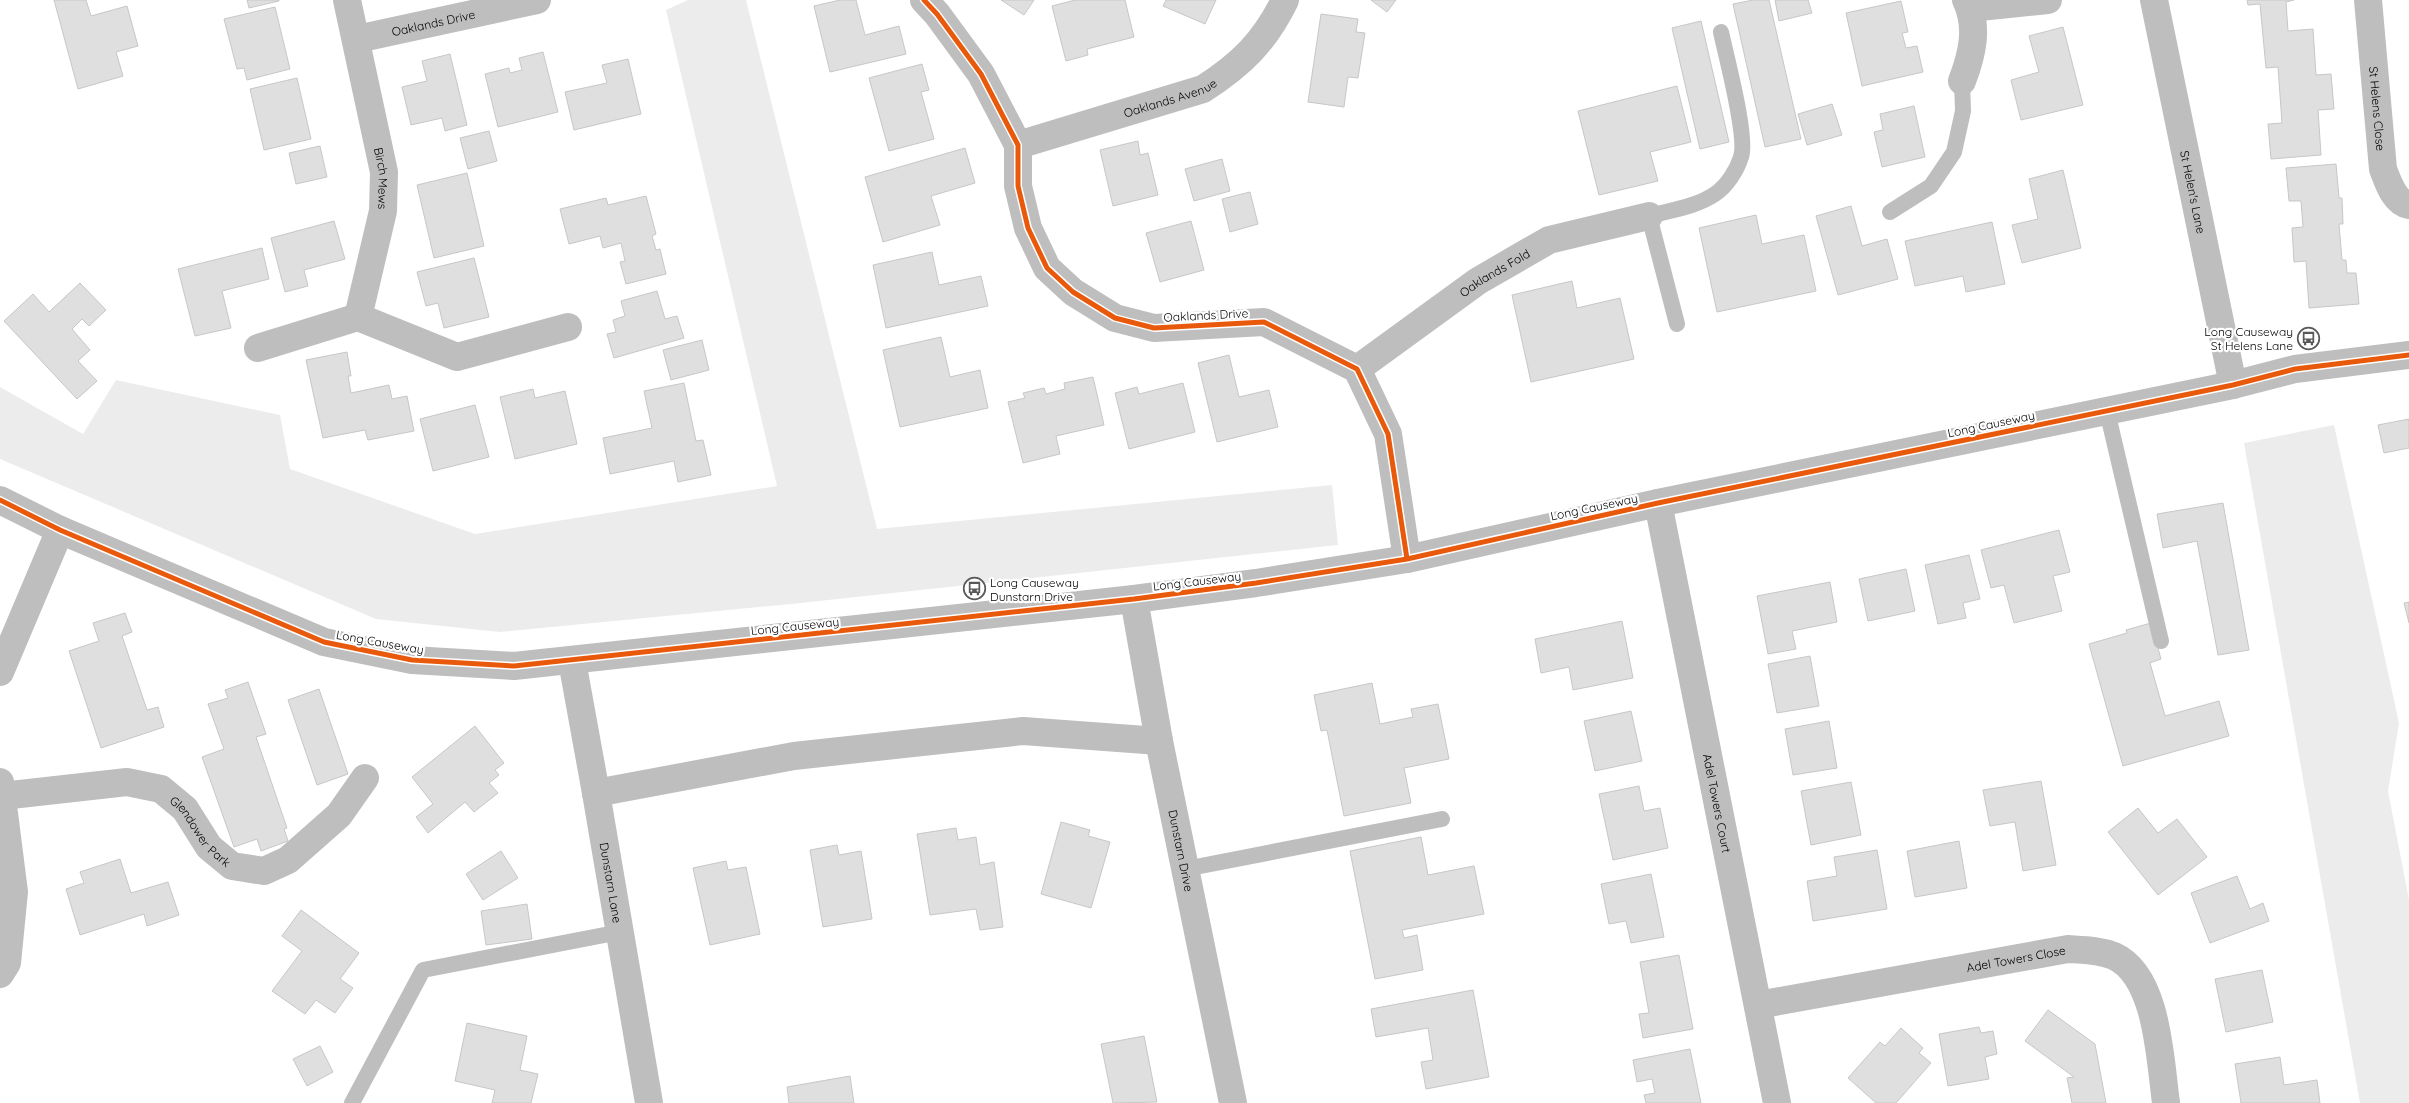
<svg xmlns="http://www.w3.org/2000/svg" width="2409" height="1103" font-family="Quicksand,sans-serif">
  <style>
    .green { fill: #ececec }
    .building { fill: #dfdfdf; stroke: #c7c7c7 }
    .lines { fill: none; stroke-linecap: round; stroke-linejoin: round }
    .service { stroke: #bebebe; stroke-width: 16 }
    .minor { stroke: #bebebe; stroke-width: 28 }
    .cycleway-casing { stroke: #fff; stroke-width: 8 }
    .cycleway { stroke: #e8590c; stroke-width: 5 }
    .labels { text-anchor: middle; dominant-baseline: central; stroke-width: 4.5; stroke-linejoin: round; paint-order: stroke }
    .street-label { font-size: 12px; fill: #000; stroke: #fff }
    .poi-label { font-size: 12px; fill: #000; stroke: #fff; text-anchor: end }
  </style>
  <rect width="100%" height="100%" fill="#fff"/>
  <!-- green -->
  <path class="green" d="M688 0H746L877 529 1332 485 1338 545 791 604 500 632 376 619 0 459V387L83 434 116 380 280 415 290 469 475 534 777 486 666 10Z
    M2334 425 2399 723 2388 791 2409 900V1103H2360L2244 443Z"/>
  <!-- building -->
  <path class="building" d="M54 0H86L91 16 127 6 138 46 116 52 123 76 78 89Z
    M247 0H279V1L249 8Z
    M840 0H856L865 35 899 26 906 54 830 72 814 6Z
    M1001 0H1034L1024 15Z
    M1075 0H1125L1134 37 1087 49 1088 55 1066 61 1052 6Z
    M1166 0H1216L1205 24 1163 6Z
    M1371 0H1396L1387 12Z
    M1753 0H1769L1801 139 1765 147 1733 4Z
    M1775 0H1808L1812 13 1779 21Z
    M2247 0H2294L2286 2 2288 31 2313 29 2316 75 2331 74 2334 109 2318 110 2321 155 2271 159 2268 124 2282 123 2278 67 2266 68 2260 4 2248 5Z
    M1901 1 1908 32 1902 33 1906 48 1917 46 1923 72 1862 86 1846 13Z
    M275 7 290 69 247 80 244 68 237 69 224 19Z
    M1321 14 1358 19 1356 32 1365 33 1358 78 1348 77 1344 107 1308 102Z
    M1701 21 1729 142 1700 149 1672 28Z
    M2063 27 2083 105 2021 120 2011 80 2039 72 2029 36Z
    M543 52 558 112 498 127 485 74 509 68 510 73 522 70 519 58Z
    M450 54 467 125 445 131 442 118 411 125 402 87 427 81 422 61Z
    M628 59 641 114 574 130 565 92 607 83 602 65Z
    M922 64 929 90 921 92 934 139 889 151 869 78Z
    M297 78 311 139 264 150 250 89Z
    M1677 86 1691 142 1650 152 1658 181 1599 195 1578 111Z
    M1832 104 1842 135 1807 145 1798 114Z
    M1914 106 1925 157 1882 167 1874 132 1883 130 1880 114Z
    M489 131 497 161 468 169 460 138Z
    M1138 141 1140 155 1148 153 1158 195 1113 206 1100 150Z
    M320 146 327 177 296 184 289 153Z
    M965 148 975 183 931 196 940 225 883 242 865 177Z
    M1222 159 1230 191 1194 201 1185 169Z
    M2336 164 2339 198H2342L2343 224H2339L2342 260H2346L2347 273H2356L2359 304 2309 308 2306 261 2294 262 2292 228 2303 227 2301 201H2289L2286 168Z
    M2063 170 2081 248 2022 263 2012 225 2038 219 2029 179Z
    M467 173 484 246 434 258 417 185Z
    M1250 192 1258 224 1230 232 1222 199Z
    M646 196 656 234 652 236 656 250 660 249 666 274 626 284 620 262 625 261 621 243 603 248 600 236 569 244 560 209 606 198 608 205Z
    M1851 206 1862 246 1887 239 1898 279 1838 295 1816 216Z
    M1756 215 1762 244 1804 235 1816 291 1717 312 1699 228Z
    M334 221 345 259 304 270 308 286 285 292 271 238Z
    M1191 221 1204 270 1160 282 1146 233Z
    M1992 222 2005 284 1966 292 1963 276 1915 286 1905 241Z
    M262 248 269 279 222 291 231 328 195 336 178 269Z
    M932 252 939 285 981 276 988 306 886 328 873 265Z
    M474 258 489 317 444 328 438 303 426 306 417 272Z
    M1572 281 1577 308 1620 298 1634 359 1531 382 1512 295Z
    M80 283 106 310 89 326 82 319 72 329 90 350 78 361 97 381 77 399 4 321 33 294 49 312Z
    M657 291 665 319 677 316 684 338 614 358 607 334 616 332 613 320 625 316 621 301Z
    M941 337 950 377 980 370 988 408 900 427 883 350Z
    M702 340 709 370 671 380 663 350Z
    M347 352 351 376H348L351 393 389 385 392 399 407 396 414 431 368 440 365 430 323 438 306 360Z
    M1229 355 1239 397 1269 390 1278 427 1217 442 1198 363Z
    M1093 377 1104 425 1056 436 1060 454 1023 463 1008 402 1025 398 1023 393 1044 388 1046 394 1065 389 1064 383Z
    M684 383 696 441 703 440 711 475 678 482 674 461 610 474 603 438 652 428 644 391Z
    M1183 383 1195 432 1129 449 1115 393 1137 387 1139 394Z
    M533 389 535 398 565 391 577 444 515 459 500 397Z
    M475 405 489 457 433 471 420 419Z
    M2409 419V448L2384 453 2378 425Z
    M2223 503 2249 650 2218 655 2197 541 2163 548 2157 514Z
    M2059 530 2070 572 2053 576 2062 611 2014 623 2004 585 1991 588 1981 550Z
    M1969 555 1980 599 1963 603 1966 618 1938 624 1925 565Z
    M1906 569 1915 611 1868 621 1859 579Z
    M1830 582 1837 622 1792 631 1796 649 1768 654 1757 596Z
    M2409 602V623L2404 603Z
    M125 613 132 632 122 636 147 710 158 707 164 727 101 748 69 651 99 641 93 623Z
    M1622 621 1633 678 1573 690 1569 667 1541 673 1535 639Z
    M2151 623 2161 659 2150 663 2165 716 2219 701 2229 736 2123 766 2089 644 2127 633 2126 630Z
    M1810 656 1819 706 1777 713 1768 664Z
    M248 682 266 734 256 737 287 828 284 829 288 841 261 851 257 839 234 847 202 757 224 749 208 704 228 698 225 690Z
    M1372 683 1380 724 1413 717 1411 709 1438 704 1449 759 1404 768 1411 803 1344 816 1327 730 1321 731 1314 695Z
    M319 689 348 774 317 785 288 700Z
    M1631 711 1642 761 1595 771 1584 721Z
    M1829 721 1837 768 1793 775 1785 729Z
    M475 726 504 763 495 770 499 775 489 783 498 793 474 812 465 802 428 833 416 817 433 804 412 777Z
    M2041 781 2056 865 2023 871 2015 822 1990 826 1983 790Z
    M1851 782 1861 835 1811 845 1801 791Z
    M1639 786 1644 811 1660 808 1668 848 1613 860 1599 794Z
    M2138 808 2158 833 2177 819 2207 857 2158 895 2108 832Z
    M1061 822 1090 830 1088 836 1110 842 1091 908 1041 894Z
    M956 828 958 840 976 837 980 865 994 862 1003 927 980 930 976 909 930 915 917 834Z
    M1421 837 1428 875 1474 866 1484 914 1402 930 1404 938 1417 935 1423 970 1375 979 1350 851Z
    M1959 841 1967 888 1915 897 1907 851Z
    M837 845 839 855 861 851 872 919 823 927 810 850Z
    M1877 850 1887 909 1813 921 1807 881 1837 876 1834 857Z
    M501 851 518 878 483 900 466 874Z
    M120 859 131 893 168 882 179 915 147 926 144 914 80 935 66 889 84 883 80 872Z
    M726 861 728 870 746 867 760 934 710 945 693 868Z
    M1651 874 1664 937 1631 943 1626 921 1609 924 1601 884Z
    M2237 876 2250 909 2263 903 2269 921 2210 943 2191 893Z
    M527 904 532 939 486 945 481 911Z
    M301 910 359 953 340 979 353 988 335 1013 316 1000 305 1014 272 991 302 951 282 936Z
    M1679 955 1693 1029 1643 1038 1639 1014 1649 1013 1640 962Z
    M2262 970 2273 1022 2226 1032 2215 979Z
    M1473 990 1489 1077 1426 1089 1421 1062 1433 1060 1428 1028 1376 1037 1371 1009Z
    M2048 1010 2095 1044 2106 1103H2072L2067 1078 2074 1077 2025 1041Z
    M467 1023 527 1036 520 1070 538 1074 531 1103H492L495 1090 455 1081Z
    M1979 1027 1981 1033 1993 1031 1997 1054 1985 1057 1989 1079 1948 1086 1939 1034Z
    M1901 1028 1923 1048 1919 1053 1931 1063 1896 1103H1876L1848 1078 1880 1042 1885 1046Z
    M1144 1036 1157 1102 1113 1103 1101 1044Z
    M320 1046 333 1072 307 1086 293 1059Z
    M1690 1049 1701 1103H1646L1644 1095 1655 1093 1652 1079 1637 1082 1633 1060Z
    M2280 1057 2284 1085 2317 1080 2320 1103H2241L2235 1064Z
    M850 1076 854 1103H789L787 1087Z"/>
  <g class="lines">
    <!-- service -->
    <path class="service" d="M1890 212 1931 186 1954 152 1963 111 1962 81
      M1677 324 1649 216C1671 210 1696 207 1715 194 1727 186 1737 170 1741 157 1748 137 1726 56 1721 32
      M2107 411 2161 641
      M1185 869 1442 819
      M352 1103 423 970 620 932"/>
    <!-- minor -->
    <g class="minor">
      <path id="s1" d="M347 0 384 172 383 211 358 317 457 357 568 327"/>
      <path d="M924 0 937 14 981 74 1018 145V186L1028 228 1047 268 1073 292 1115 318 1154 328 1264 322 1357 369 1388 434 1407 559"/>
      <path id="s2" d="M2154 0 2233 385"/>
      <path id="s3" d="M2368 0 2383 169C2388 182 2394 202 2409 205"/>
      <path d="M1970 8 2048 0"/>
      <path id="s4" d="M357 39 537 0"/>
      <path d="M1962 81C1972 55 1979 27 1966 0"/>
      <path id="s5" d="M1018 145 1203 89C1242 64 1265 41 1285 0"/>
      <path d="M258 348 358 317"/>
      <path id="s6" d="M1357 369 1478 281 1549 240 1649 216"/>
      <path d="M0 500 60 530 324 642 412 660 514 666 1134 599 1256 583 1407 559 1658 503 2233 385 2295 369 2409 355"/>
      <path id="s7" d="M1658 503 1777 1103"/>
      <path id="s8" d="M1134 599 1159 741 1233 1103"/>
      <path id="s9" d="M572 661 596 793 649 1103"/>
      <path d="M0 672 60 530"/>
      <path d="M0 782 14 892 7 963 0 974"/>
      <path d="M596 793 794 756 1023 731 1159 741"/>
      <path id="s10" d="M2 796 127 782 161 789 185 809 209 847 232 866 264 871 288 860 339 815 365 778"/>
      <path id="s11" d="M1758 1005 2068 949C2084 950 2099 950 2114 956 2158 976 2160 1060 2166 1103"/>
    </g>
    <defs>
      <path id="cycleway" d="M924 0 937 14 981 74 1018 145V186L1028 228 1047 268 1073 292 1115 318 1154 328 1264 322 1357 369 1388 434 1407 559
        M0 500 60 530 324 642 412 660 514 666 1134 599 1256 583 1407 559 1658 503 2233 385 2295 369 2409 355"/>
    </defs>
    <!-- cycleway casing -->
    <use href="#cycleway" class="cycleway-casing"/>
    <!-- cycleway -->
    <use href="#cycleway" class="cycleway"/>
  </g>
  <!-- icons -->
  <defs>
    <symbol id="bus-ring" viewBox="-11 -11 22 22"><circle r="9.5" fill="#fff" stroke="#595959" stroke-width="1.5"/><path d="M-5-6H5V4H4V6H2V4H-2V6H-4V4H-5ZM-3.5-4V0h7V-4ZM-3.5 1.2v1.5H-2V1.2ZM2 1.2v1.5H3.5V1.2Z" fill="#595959"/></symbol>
  </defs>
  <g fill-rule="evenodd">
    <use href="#bus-ring" x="2296" y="326" width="25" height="25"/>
    <use href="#bus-ring" x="962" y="576" width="25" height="25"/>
  </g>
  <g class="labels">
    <!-- street labels -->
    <g class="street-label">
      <text stroke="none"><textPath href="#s4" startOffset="78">Oaklands Drive</textPath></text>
      <text stroke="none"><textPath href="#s5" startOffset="159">Oaklands Avenue</textPath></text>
      <text stroke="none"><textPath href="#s3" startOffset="109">St Helens Close</textPath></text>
      <text stroke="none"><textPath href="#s1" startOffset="182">Birch Mews</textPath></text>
      <text stroke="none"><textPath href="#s2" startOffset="196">St Helen's Lane</textPath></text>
      <text stroke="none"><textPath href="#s6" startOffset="168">Oaklands Fold</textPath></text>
      <text transform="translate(1206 315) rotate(-3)">Oaklands Drive</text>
      <text transform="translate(1991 424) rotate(-12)">Long Causeway</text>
      <text transform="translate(1594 507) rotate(-12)">Long Causeway</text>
      <text transform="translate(1197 581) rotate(-7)">Long Causeway</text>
      <text transform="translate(795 626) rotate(-6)">Long Causeway</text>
      <text transform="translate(380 642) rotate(10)">Long Causeway</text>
      <text stroke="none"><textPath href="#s7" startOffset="306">Adel Towers Court</textPath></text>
      <text stroke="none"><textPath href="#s10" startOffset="219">Glendower Park</textPath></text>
      <text stroke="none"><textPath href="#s8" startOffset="256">Dunstarn Drive</textPath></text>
      <text stroke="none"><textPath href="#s9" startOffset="225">Dunstarn Lane</textPath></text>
      <text stroke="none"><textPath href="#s11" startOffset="262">Adel Towers Close</textPath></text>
    </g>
    <!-- poi labels -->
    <g class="poi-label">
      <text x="2293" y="331">Long Causeway<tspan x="2293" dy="14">St Helens Lane</tspan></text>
      <text x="990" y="582" text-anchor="start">Long Causeway<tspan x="990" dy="14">Dunstarn Drive</tspan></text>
    </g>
  </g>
</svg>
